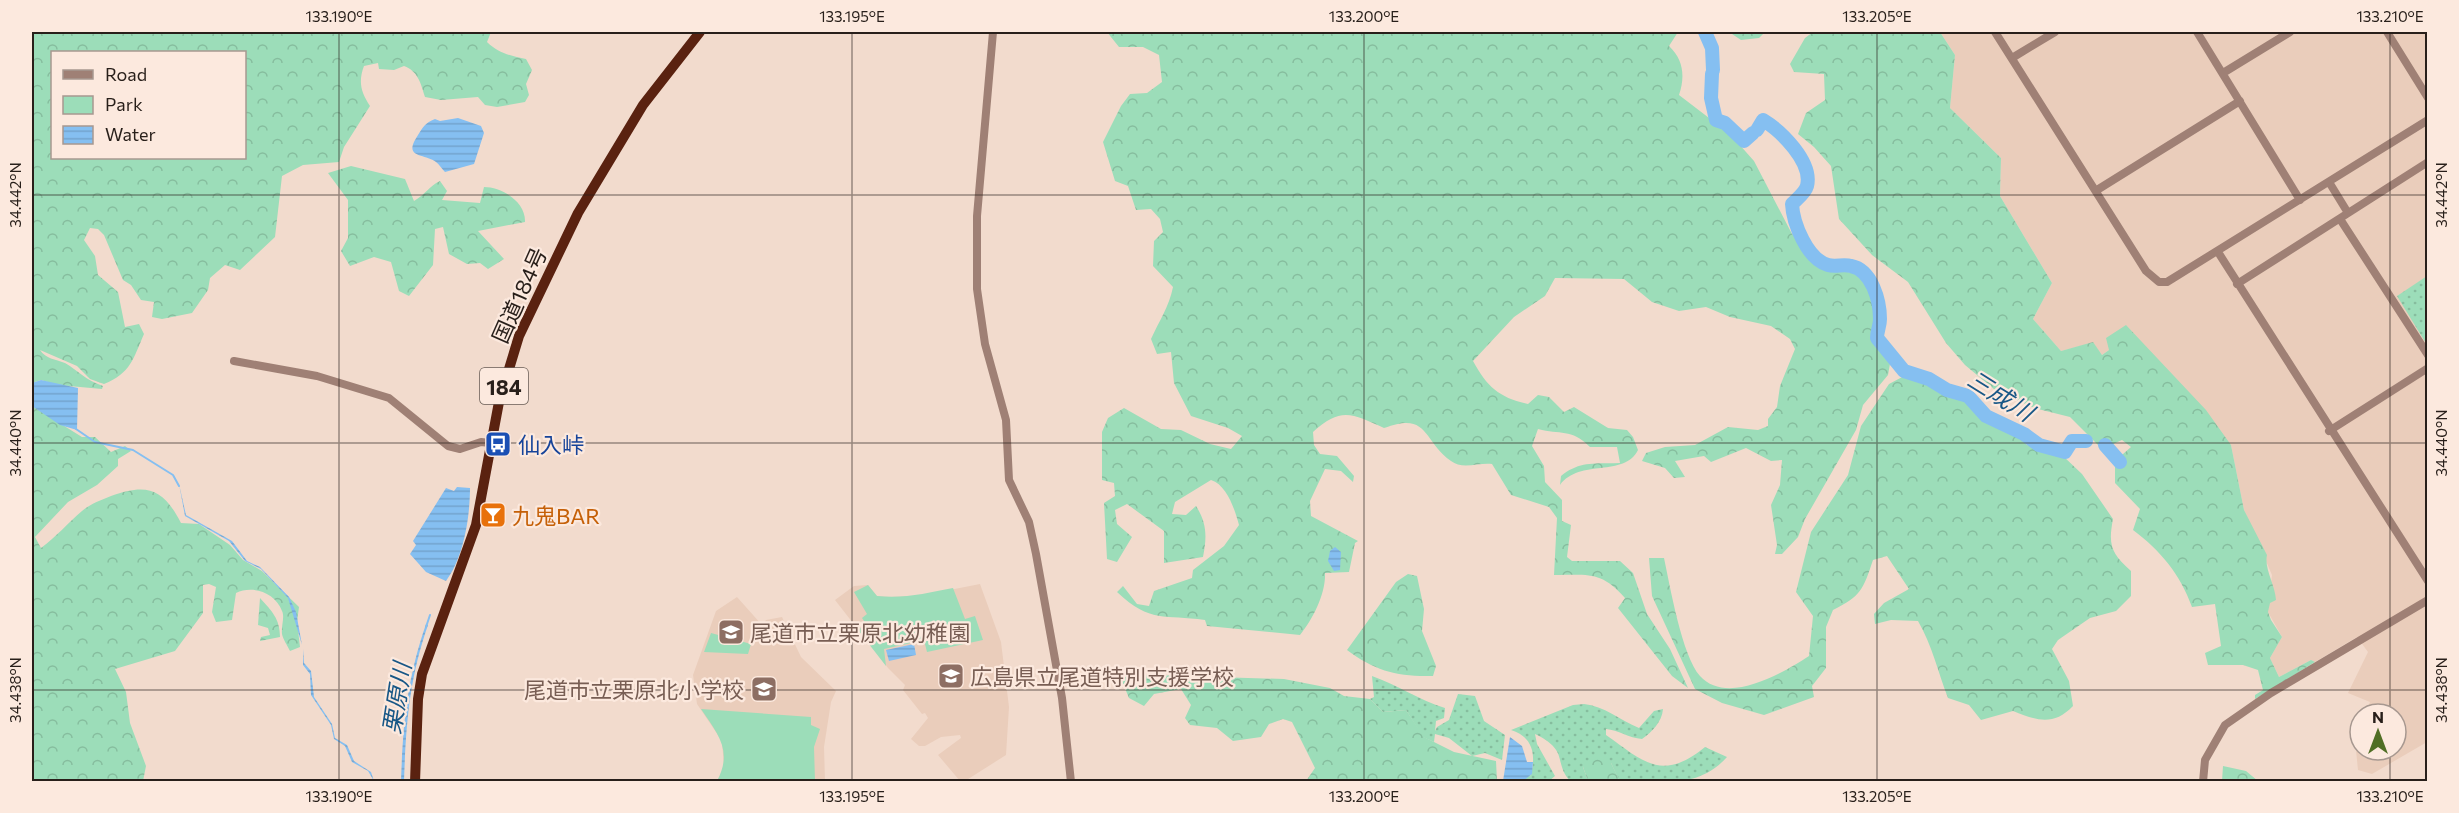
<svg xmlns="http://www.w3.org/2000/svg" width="2459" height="813" font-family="Commissioner,'Noto Sans JP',sans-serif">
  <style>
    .built { fill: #eacdbb }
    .green { fill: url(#green-dots) }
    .forest { fill: url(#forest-crowns); fill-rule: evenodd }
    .pitch { fill: #9cddb9 }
    .water { fill: url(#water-rules) }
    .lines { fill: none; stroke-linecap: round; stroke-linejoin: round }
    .stream { stroke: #85bff1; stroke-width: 2 }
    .river { stroke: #85bff1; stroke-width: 14 }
    .tertiary { stroke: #9f8075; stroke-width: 8 }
    .trunk { stroke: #5a2210; stroke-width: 10 }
    .ticks { fill: none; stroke: #281f1a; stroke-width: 1.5; stroke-opacity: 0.45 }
    .labels { text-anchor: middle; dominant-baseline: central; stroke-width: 4.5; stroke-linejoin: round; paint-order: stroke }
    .shield { fill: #fce9de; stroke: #685c55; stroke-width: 1.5 }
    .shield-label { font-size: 21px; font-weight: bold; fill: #281f1a }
    .street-label { font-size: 22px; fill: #281f1a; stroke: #fce9de }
    .transit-label { font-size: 22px; fill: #164399; stroke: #fce9de; text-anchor: start }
    .food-label { font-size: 22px; fill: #c56008; stroke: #fce9de; text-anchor: start }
    .education-label { font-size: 22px; fill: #785e54; stroke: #fce9de; text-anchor: start }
    .water-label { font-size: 24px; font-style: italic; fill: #185786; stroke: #fce9de }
    .neatline { fill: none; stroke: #281f1a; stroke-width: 2 }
    .ticks-label { font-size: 15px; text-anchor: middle; fill: #281f1a }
  </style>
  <defs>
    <pattern id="green-dots" width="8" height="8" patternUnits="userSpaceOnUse" patternTransform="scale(1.5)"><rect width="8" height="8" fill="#9cddb9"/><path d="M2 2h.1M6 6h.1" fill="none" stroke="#86bd9e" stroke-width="1.8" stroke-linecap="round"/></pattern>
    <pattern id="forest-crowns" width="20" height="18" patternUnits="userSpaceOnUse" patternTransform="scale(1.5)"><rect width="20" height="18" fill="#9cddb9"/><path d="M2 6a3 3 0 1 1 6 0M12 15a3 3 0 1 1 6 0" fill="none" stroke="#86bd9e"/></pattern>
    <pattern id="water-rules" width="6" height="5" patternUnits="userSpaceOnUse" patternTransform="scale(1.5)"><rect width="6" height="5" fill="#85bff1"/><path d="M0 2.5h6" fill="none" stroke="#73a4ce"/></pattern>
  </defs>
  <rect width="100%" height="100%" fill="#f2dbcd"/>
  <!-- built -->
  <path class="built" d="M1940 32H2427V742L2372 774 2358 770 2355 740 2360 728V750H2396V714H2365L2370 702 2348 693 2368 652 2357 637 2315 662 2311 660 2279 677 2270 658 2282 637 2268 612 2272 575 2244 510 2231 445 2109 350 2102 355 2093 343 2061 351 2033 319 2052 283 2000 196 2001 158 1950 108 1955 55Z
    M980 584 1001 642 1009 707 1006 755 965 781H960L938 755 961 738 960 735 941 737 925 746H919L911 739 928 718 925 713 922 714 903 690 905 685 888 668 835 600 854 586 868 585 877 596 889 597 919 596Z
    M737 597 762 625 766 620 782 617 801 657 836 691 831 702 824 747 825 781H717L724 768 722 741 697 704 693 675 716 611Z"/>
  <!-- green -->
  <path class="green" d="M2427 276V345L2397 296Z
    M1372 676C1398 685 1419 700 1445 708L1444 718 1436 721 1435 731 1437 727 1449 720 1458 694 1475 696 1484 721 1505 735 1502 760 1485 753 1472 756 1449 738 1435 734 1434 742 1423 737 1406 710 1383 712 1370 699 1374 697Z
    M1584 704C1604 706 1620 720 1639 728L1654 711 1663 709C1662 722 1652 732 1642 739 1629 738 1618 730 1606 729V735C1644 762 1662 782 1705 747L1727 757C1697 790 1661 781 1620 782L1611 763 1583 767 1588 781H1570C1553 762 1570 751 1535 734L1537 744 1555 776 1549 781H1520L1531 775C1536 754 1533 737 1511 730L1573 705Z"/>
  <!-- forest -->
  <path class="forest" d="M32 32H491L487 42C498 53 511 56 526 59L532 70 526 84 529 95 525 102 497 107 485 105 478 97 441 100 425 97C421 84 418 71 404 66L394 70 379 69 378 63 364 66C358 82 361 92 370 106L344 147 339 162 303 165 282 176 275 237 240 270 225 265 210 278 208 290 192 313 162 319 152 317 154 302 141 300 131 285 123 280 104 235 98 229 90 228 84 240 95 256 98 275 118 292 125 327 139 324 144 334C133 359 131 373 104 384L90 379 77 366 40 350C46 359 55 359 65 363 79 371 85 380 103 386L102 389 58 385 41 380 32 383ZM52 52H244V158H52Z
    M1107 32H1678L1669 46C1684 60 1685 77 1679 95L1730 134 1754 161 1792 234 1836 270 1859 274 1876 303 1878 338 1891 358 1888 375 1863 405 1856 430 1805 519 1798 537 1782 554H1775L1777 545 1771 505 1780 485 1782 460 1771 461 1746 448 1711 462 1704 456 1675 461 1685 477 1674 478 1665 468 1642 461 1646 453 1665 447 1695 445 1728 427 1758 430 1768 426V419L1777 407 1780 386 1795 349 1790 339 1771 326 1730 317 1706 307 1679 311 1652 302 1624 279 1555 278 1545 296 1514 317 1473 361C1487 387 1500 398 1528 404L1538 395 1549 397 1564 412 1574 407 1608 428 1627 430 1633 437 1638 450C1624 478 1580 458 1560 485L1561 476C1580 460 1598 464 1620 463L1617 447H1590C1571 428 1560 435 1538 429L1532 446 1544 466 1545 482 1562 500V521L1571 525 1567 557 1572 561H1620L1633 573 1647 614 1670 649 1688 688 1672 676 1618 608 1625 598C1601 571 1589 575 1554 575L1557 518 1549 507 1511 495 1492 464C1480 462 1462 470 1451 461 1422 440 1429 411 1384 428 1353 414 1341 406 1313 432L1314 445 1320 454 1337 456 1354 476 1353 482 1341 471 1325 469 1310 501 1311 516 1358 541 1355 543 1349 572 1325 573C1326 593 1313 619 1300 635L1207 626 1205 620C1164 614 1151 624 1117 592L1123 586 1137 604 1149 606 1154 591 1192 578 1193 570 1224 546 1239 525C1235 510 1227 485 1211 480L1175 502 1172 514 1186 515 1196 506C1207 523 1207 537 1203 557L1164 563V531L1127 504 1115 510 1117 524 1132 537 1117 562 1107 559 1104 503 1115 496 1114 483 1102 480V432L1108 418 1124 408 1161 429 1181 430 1210 444 1231 449 1242 436 1228 428 1191 416 1174 383 1171 352 1157 354 1151 339C1159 321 1169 307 1173 287L1153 266 1154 241 1163 232 1160 219 1151 209 1136 210 1128 186 1115 181 1103 142 1121 106 1130 94 1147 93 1162 82 1159 55 1143 47H1119Z
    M1729 32H1765L1759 38 1741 40Z
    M1813 32H1940L1955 55 1950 108 2001 158 2000 196 2052 283 2033 319 2061 351 2093 342 2102 355 2109 350 2106 338 2126 325 2206 410 2231 445 2244 510 2267 555C2264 569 2275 584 2276 600L2270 603 2268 612 2271 620 2282 637 2270 658 2279 677 2311 660 2315 662 2255 699V695L2263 690 2258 670 2243 665H2208L2205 653 2221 646 2215 604 2192 607C2180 574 2161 551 2133 530L2140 509 2115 483V461L2131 447 2122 440 2102 449 2070 417 2034 408 1995 390 1965 365 1946 343 1908 282 1872 255 1839 219 1831 166 1814 147 1798 134 1806 113 1825 100 1824 74 1794 72 1790 64 1805 38Z
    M351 166 405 179 414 201C425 195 429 186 440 181L447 191 442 200 480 203 484 187C502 187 526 202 525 222L478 231 504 259 488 269 480 263 467 264 449 254 443 227 435 229 433 265 409 296 399 291 391 262 374 257 350 266 341 251 348 238V200L328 173Z
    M1906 375 1924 376 1973 397 2027 445 2062 455 2082 474 2113 519C2108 545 2111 553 2131 571V596L2116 611 2090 618 2058 640 2052 649 2069 681 2073 706C2054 726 2037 721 2013 711L1981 720 1969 705 1948 698C1938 672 1932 645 1918 621L1891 620 1875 624 1874 614 1884 603 1909 589 1887 556 1873 560C1863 590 1861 596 1833 610L1826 627V668L1812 686 1814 697 1764 715 1722 703 1695 689 1652 596 1649 558H1664C1670 586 1682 656 1700 676 1727 706 1783 673 1809 656L1813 616 1796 592 1811 532 1848 475 1861 426 1889 384Z
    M32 406 82 437H95L111 452 125 446 131 451 118 459V466L97 485 68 502 35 537 41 548C56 537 68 523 82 511 90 504 101 500 111 496 147 483 163 488 181 523L199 524 230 545 243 560 262 571 299 607 297 622 300 647 290 651C287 645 283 639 282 634 281 626 285 617 282 611 275 592 252 585 236 593L232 620 216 622 212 612 216 587 209 584 203 585V613L175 651 115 669 126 692 130 723 146 766 143 781H32Z
    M1408 574 1417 576 1424 609 1422 631 1436 666 1433 676C1398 677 1375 671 1347 650L1396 582Z
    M260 598C272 611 280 619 280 637L260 641 261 637 270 635 268 628 258 625Z
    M1119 674 1284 679 1330 688 1344 696 1370 699 1383 712 1406 710 1424 737 1454 752 1496 761 1497 781H1306L1315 768 1292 722 1283 719 1269 724 1261 737 1233 741 1217 728 1190 725 1185 718 1191 705 1181 689 1154 694 1144 706 1129 698Z
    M1598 754 1611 763 1620 781H1588L1583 767Z
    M2223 766 2246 771 2258 781H2222Z"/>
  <!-- pitch -->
  <path class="pitch" d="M868 585 877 596C904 599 927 593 953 588L965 619 975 616 983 640 927 652 924 640 884 649 886 666 858 630 866 624 862 618 867 614 854 592Z
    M711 633 751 644 748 654 704 652Z
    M701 709 811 717V725L820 729 814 747 815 781H717C733 751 718 734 701 709Z"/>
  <!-- water -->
  <path class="water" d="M458 118 481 126 484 133 474 164 445 172C442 169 439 164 436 162 424 153 402 159 418 135 423 127 425 123 435 119L440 121Z
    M41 380 78 388 77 430 60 425 32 406V383Z
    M179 484 186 515 232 541 247 561 260 567 289 597 296 612 302 645 288 598 261 569 245 561 229 541 185 516Z
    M457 487 470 488C470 516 464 557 446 581L426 572 410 554 416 545 413 541 446 488 454 491Z
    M1335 547 1341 552 1340 570 1334 571 1328 561 1330 551Z
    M426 624 428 625C409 679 406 725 404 781H401C403 724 407 679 426 624Z
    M914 644 916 655 889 661 886 650Z
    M303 649 304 663 311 671 314 697 332 724 335 738 347 745 354 761 371 772 374 781 368 771 352 762 345 746 334 739 331 725 311 695 310 674 303 665Z
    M1510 737 1522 746 1527 762H1533L1532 774 1523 781H1503Z"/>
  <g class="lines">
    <!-- stream -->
    <path class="stream" d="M76 429 95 442 133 450 173 475 179 486
      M426 627 430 615"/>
    <!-- river -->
    <path class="river" d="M1705 32 1712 48 1713 70
      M1712 74 1711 98 1716 120 1725 123 1744 141 1753 133
      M1757 130 1763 120C1781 131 1813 162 1807 186 1805 193 1798 198 1792 204 1793 223 1807 259 1828 265 1835 267 1844 264 1851 266 1872 270 1880 301 1880 319 1880 326 1877 331 1877 338L1904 371 1929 379 1947 390 1968 396 1986 416 2024 434 2039 445 2065 452 2072 441H2086
      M2105 445 2120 462"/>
    <!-- tertiary -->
    <path class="tertiary" d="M993 32 977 216V289L985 344 1006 420 1009 480 1029 522 1036 554 1062 698 1071 782
      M1995 32 2146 271 2159 282H2167L2428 120
      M2197 32 2300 200
      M2387 32 2428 98
      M2012 58 2055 32
      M2223 73 2290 32
      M2329 182 2348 213
      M2097 190 2240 101
      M2340 219 2428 355
      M2218 252 2428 581
      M2237 284 2428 162
      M234 361 317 376 389 398 448 446 460 449 481 442 490 443
      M2329 431 2428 368
      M2203 782 2205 760 2225 725 2271 693 2428 600"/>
    <!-- trunk -->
    <path class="trunk" d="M415 782 418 699 422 674 476 525 499 402 519 336 578 213 643 105 700 32"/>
  </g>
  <!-- ticks -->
  <path class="ticks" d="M339 32V782M852 32V782M1364 32V782M1877 32V782M2390 32V714M32 195H2428M32 443H2428M32 690H2428M2390 750V782"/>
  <!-- icons -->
  <defs>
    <symbol id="bus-square" viewBox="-11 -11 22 22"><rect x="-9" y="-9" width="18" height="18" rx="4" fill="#1a4fb4" stroke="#fce9de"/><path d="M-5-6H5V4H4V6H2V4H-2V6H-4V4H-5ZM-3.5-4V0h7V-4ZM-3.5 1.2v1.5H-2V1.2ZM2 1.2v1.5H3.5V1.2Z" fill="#fff"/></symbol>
    <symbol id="bar-square" viewBox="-11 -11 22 22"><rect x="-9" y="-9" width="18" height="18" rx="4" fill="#e8710a" stroke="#fce9de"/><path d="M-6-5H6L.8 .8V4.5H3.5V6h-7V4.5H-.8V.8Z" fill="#fff"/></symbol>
    <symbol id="school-square" viewBox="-11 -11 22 22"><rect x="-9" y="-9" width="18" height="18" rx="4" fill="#8d6e63" stroke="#fce9de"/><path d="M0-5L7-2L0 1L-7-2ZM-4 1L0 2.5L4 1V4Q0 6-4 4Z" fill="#fff"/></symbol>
  </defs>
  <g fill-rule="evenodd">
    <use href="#bus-square" x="483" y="429" width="30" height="30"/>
    <use href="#bar-square" x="478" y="500" width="30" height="30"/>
    <use href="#school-square" x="716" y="617" width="30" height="30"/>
    <use href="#school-square" x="936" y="661" width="30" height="30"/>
    <use href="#school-square" x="749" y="674" width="30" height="30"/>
  </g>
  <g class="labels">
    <!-- shield labels -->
    <rect class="shield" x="480" y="368" width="48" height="36" rx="4.5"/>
    <g class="shield-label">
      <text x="504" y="386">184</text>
    </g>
    <!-- street labels -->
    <g class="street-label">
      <text transform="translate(519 295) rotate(-66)">国道184号</text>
    </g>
    <!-- transit labels -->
    <g class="transit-label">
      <text x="518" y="444">仙入峠</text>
    </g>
    <!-- food labels -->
    <g class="food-label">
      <text x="512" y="515">九鬼BAR</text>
    </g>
    <!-- education labels -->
    <g class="education-label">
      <text x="750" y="632">尾道市立栗原北幼稚園</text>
      <text x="970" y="676">広島県立尾道特別支援学校</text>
      <text x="744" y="689" text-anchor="end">尾道市立栗原北小学校</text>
    </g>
    <!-- water labels -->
    <g class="water-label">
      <text transform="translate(2001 395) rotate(32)">三成川</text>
      <text transform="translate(396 698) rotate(-81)">栗原川</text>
    </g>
  </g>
  <!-- border -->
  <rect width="2459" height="813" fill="none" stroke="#fce9de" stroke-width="66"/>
  <!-- legend -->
  <rect x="51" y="51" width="195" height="108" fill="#fce9de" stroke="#a79890" stroke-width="1.5"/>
  <rect x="63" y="70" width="30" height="9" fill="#9f8075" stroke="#a79890" stroke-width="1.5"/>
  <text x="105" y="81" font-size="18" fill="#281f1a">Road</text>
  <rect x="63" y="96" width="30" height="18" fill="#9cddb9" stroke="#a79890" stroke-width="1.5"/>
  <text x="105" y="111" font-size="18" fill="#281f1a">Park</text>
  <rect x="63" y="126" width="30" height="18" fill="url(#water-rules)" stroke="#a79890" stroke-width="1.5"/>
  <text x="105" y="141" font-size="18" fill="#281f1a">Water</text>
  <!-- north arrow -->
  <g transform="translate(2378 732)"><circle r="28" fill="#fce9de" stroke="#a79890" stroke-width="1.5"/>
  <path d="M0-4.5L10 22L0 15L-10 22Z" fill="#506e24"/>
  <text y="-9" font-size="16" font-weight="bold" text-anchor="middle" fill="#281f1a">N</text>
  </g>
  <rect x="33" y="33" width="2393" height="747" class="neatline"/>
  <g class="ticks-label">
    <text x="339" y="22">133.190°E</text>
    <text x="852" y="22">133.195°E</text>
    <text x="1364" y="22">133.200°E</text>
    <text x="1877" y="22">133.205°E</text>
    <text x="2390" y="22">133.210°E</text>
    <text transform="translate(16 195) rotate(-90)" y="5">34.442°N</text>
    <text transform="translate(2442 195) rotate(-90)" y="5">34.442°N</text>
    <text transform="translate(16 443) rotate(-90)" y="5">34.440°N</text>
    <text transform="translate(2442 443) rotate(-90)" y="5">34.440°N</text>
    <text transform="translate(16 690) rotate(-90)" y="5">34.438°N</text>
    <text transform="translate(2442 690) rotate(-90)" y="5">34.438°N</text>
    <text x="339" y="802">133.190°E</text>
    <text x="852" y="802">133.195°E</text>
    <text x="1364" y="802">133.200°E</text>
    <text x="1877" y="802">133.205°E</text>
    <text x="2390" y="802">133.210°E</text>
  </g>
</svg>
